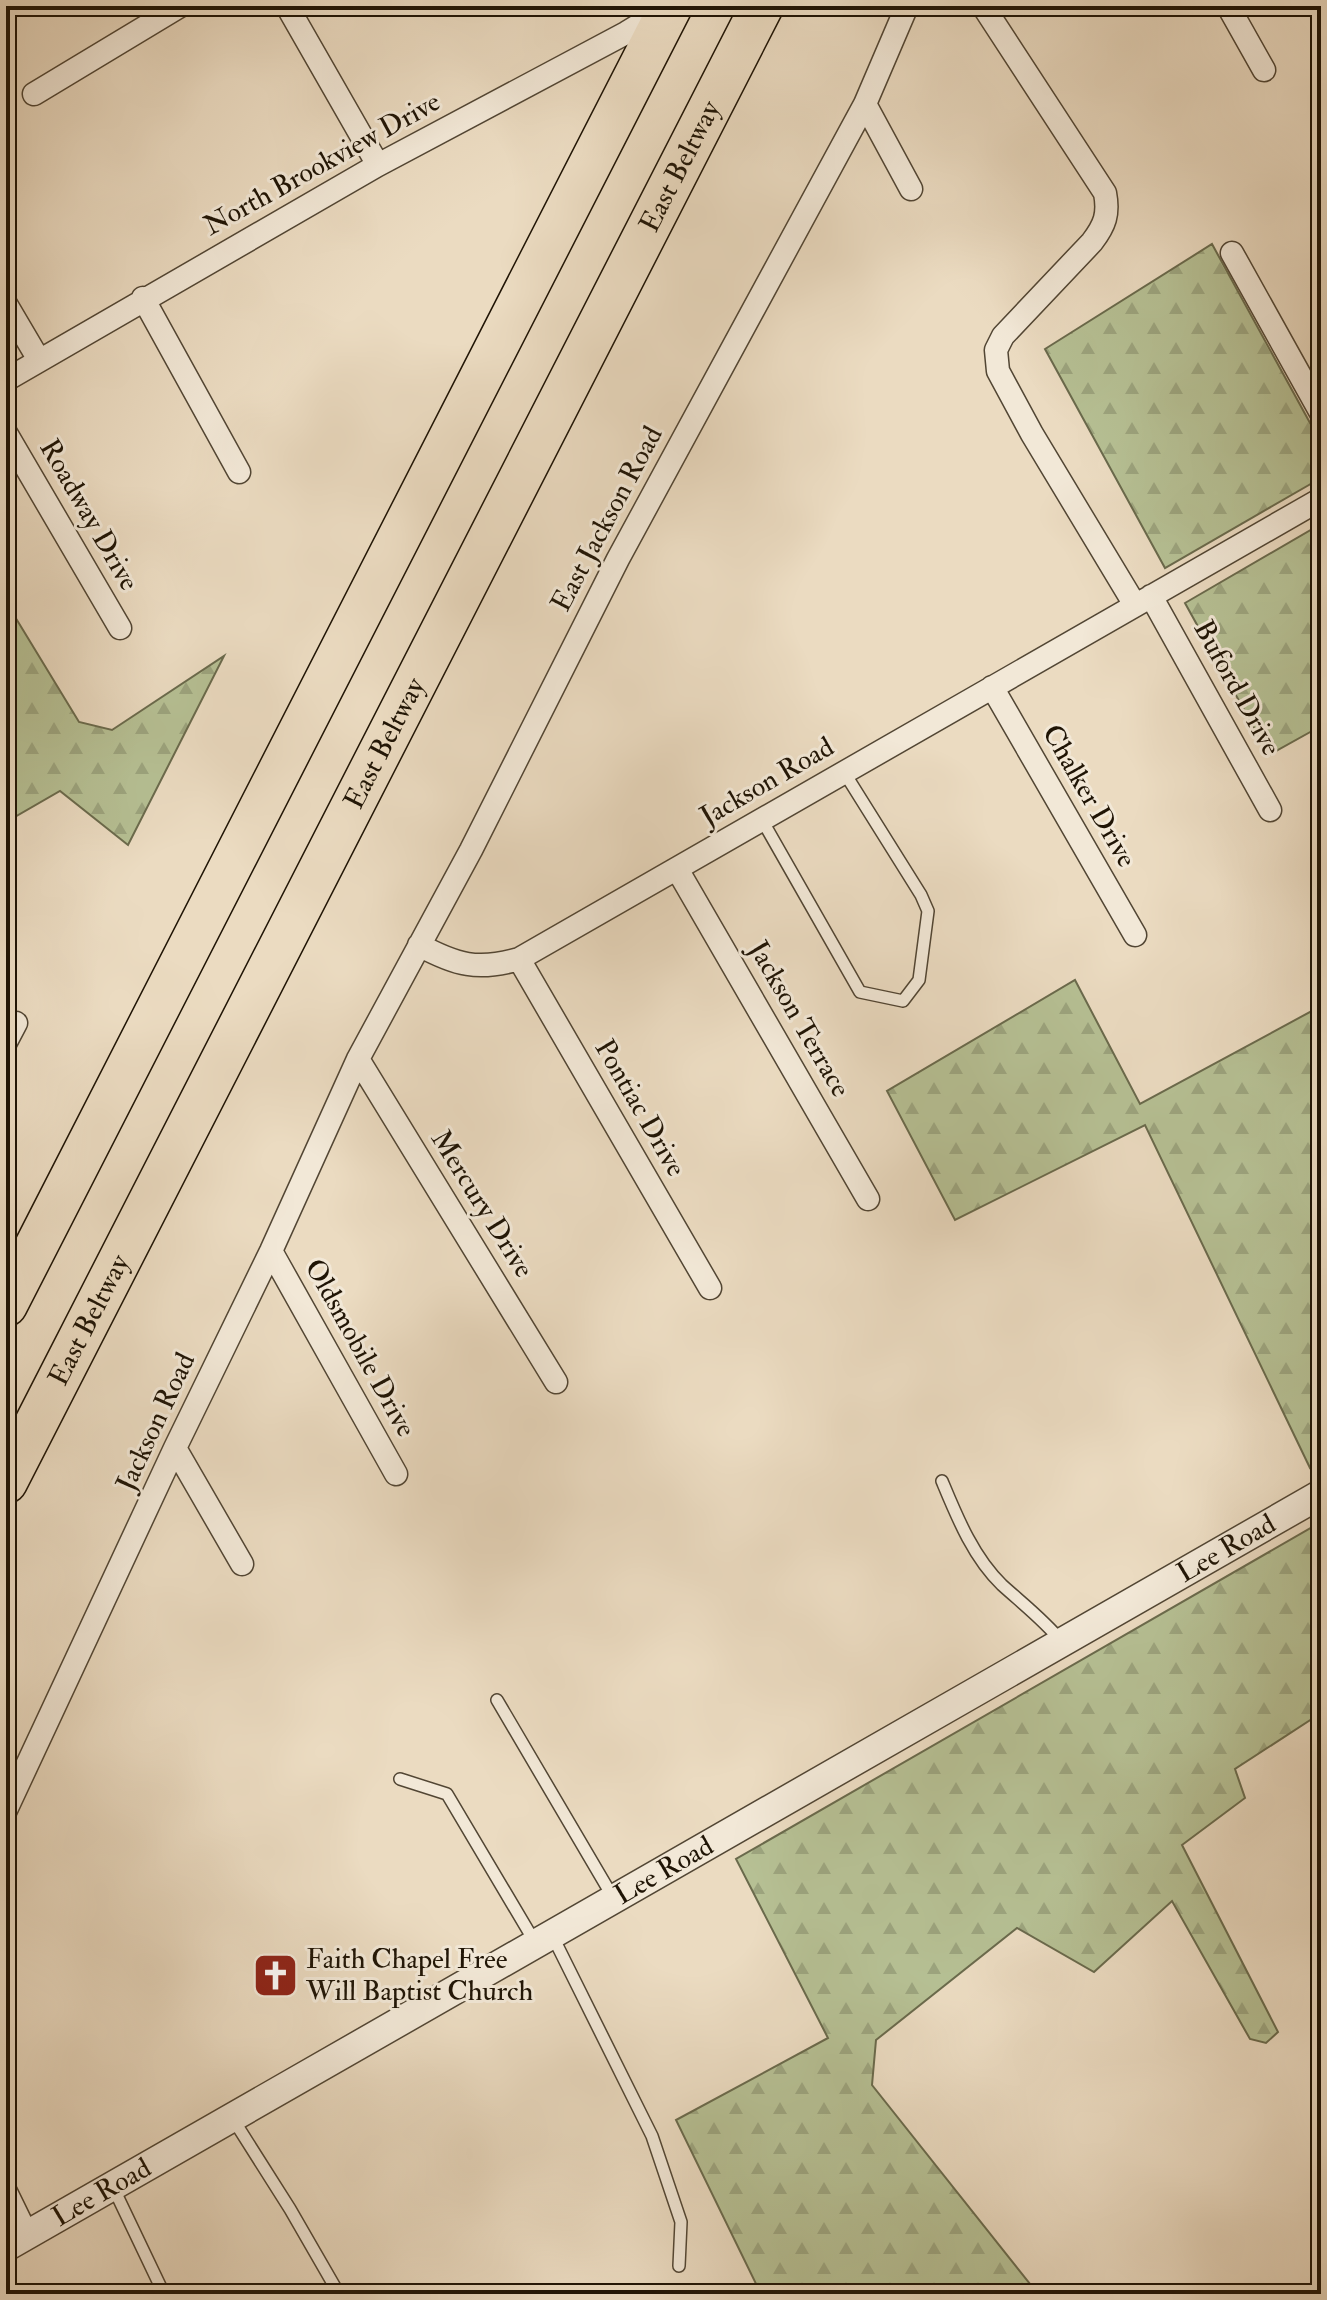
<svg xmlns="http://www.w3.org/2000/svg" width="1327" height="2300" font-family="'IM FELL Double Pica',serif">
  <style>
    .forest { fill: url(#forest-firs); stroke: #6a6a4c; stroke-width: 2 }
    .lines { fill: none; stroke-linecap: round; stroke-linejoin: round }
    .service-casing { stroke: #524634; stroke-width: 14 }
    .minor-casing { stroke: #524634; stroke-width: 25 }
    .tertiary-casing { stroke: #524634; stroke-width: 31 }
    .motorway-casing { stroke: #1f1405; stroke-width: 45 }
    .service { stroke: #f2e8d7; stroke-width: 11 }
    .minor { stroke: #f2e8d7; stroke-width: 22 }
    .tertiary { stroke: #f2e8d7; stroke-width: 28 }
    .motorway { stroke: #ebdbc1; stroke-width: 42 }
    .labels { text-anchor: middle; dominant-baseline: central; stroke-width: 6; stroke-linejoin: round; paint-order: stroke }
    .street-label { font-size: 28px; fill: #1f1405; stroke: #f2e8d7 }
    .poi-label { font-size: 28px; fill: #1f1405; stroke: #f2e8d7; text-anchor: start }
  </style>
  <defs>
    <pattern id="forest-firs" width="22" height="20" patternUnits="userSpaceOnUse" patternTransform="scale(2)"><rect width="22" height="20" fill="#b6c094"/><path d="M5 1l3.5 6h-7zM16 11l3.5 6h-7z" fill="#9ca47e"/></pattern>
  </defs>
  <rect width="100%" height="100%" fill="#ebdbc1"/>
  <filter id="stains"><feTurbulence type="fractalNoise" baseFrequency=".0025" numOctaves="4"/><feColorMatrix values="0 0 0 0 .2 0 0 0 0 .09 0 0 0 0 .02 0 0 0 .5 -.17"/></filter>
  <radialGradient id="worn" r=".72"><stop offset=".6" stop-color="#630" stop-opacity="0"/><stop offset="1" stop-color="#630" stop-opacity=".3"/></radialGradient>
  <!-- forest -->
  <path class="forest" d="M1212 244 1321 443V478L1165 568 1045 349Z
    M1321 524V726L1269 755 1185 603Z
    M6 602 79 722 112 730 224 656 128 845 60 791 6 822Z
    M1075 980 1140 1104 1321 1006V1461L1310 1468 1145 1125 955 1220 887 1091Z
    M1321 1522V1713L1235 1769 1245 1798 1182 1845 1278 2032 1266 2043 1250 2039 1172 1901 1094 1972 1017 1928 876 2040 872 2085 1038 2294H761L676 2120 828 2038 736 1859Z
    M1321 2280V2294H1282Z"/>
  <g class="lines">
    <defs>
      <path id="service" d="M762 820 860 992 903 1001 919 980 928 911 921 895 844 772
        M942 1481C957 1517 973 1557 1002 1585 1023 1604 1044 1620 1062 1642
        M497 1700 614 1899
        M400 1779 447 1794 536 1944
        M552 1935 652 2136 681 2222 679 2266
        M233 2119 290 2209 339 2294
        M113 2187 164 2294"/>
      <path id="minor" d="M287 6 378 165
        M983 6 1105 193C1109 214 1105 225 1092 242L1003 336 996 350 998 371 1032 434 1135 605
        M1228 6 1264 70
        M34 94 180 6
        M865 104 911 189
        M1232 253 1321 413
        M143 298 239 472
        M6 304 39 360
        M6 380 378 165 626 33 662 11
        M6 433 120 628
        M1151 596 1270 810
        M992 687 1135 935
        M677 869 868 1199
        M419 945C456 965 478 971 519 959L1321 499
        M519 959 710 1288
        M6 1042 16 1023
        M358 1059 556 1382
        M271 1251 396 1474
        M175 1448 242 1564
        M6 1810 175 1448 271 1251 358 1059 471 850 618 559 865 104 907 6
        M6 2192 27 2235"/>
      <g id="tertiary">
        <path id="s1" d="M6 2247 1321 1494"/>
      </g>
      <g id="motorway">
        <path d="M6 1305 671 6"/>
        <path id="s2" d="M6 1482 762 6"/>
      </g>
    </defs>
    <!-- service casing -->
    <use href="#service" class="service-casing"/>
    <!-- minor casing -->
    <use href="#minor" class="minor-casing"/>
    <!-- tertiary casing -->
    <use href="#tertiary" class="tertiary-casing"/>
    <!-- motorway casing -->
    <use href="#motorway" class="motorway-casing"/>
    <!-- service -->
    <use href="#service" class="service"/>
    <!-- minor -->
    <use href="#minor" class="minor"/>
    <!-- tertiary -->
    <use href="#tertiary" class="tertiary"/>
    <!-- motorway -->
    <use href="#motorway" class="motorway"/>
  </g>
  <!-- icons -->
  <defs>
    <symbol id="church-square" viewBox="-11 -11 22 22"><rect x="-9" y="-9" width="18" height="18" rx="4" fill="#8f2418" stroke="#f2e8d7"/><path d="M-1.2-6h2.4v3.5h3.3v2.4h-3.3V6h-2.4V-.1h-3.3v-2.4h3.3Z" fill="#fff"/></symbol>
  </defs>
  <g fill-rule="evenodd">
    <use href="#church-square" x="250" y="1950" width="51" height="51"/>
  </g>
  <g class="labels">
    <!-- street labels -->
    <g class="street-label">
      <text transform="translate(322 164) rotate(-29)">North Brookview Drive</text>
      <text stroke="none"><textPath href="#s2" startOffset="1478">East Beltway</textPath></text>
      <text transform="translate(89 515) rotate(60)">Roadway Drive</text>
      <text transform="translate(607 519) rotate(-62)">East Jackson Road</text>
      <text transform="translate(1237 688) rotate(61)">Buford Drive</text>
      <text stroke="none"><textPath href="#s2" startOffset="830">East Beltway</textPath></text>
      <text transform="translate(767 782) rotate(-30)">Jackson Road</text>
      <text transform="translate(1089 796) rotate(60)">Chalker Drive</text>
      <text transform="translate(799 1019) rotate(60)">Jackson Terrace</text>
      <text transform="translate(640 1108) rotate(60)">Pontiac Drive</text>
      <text transform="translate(482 1204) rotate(58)">Mercury Drive</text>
      <text stroke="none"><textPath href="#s2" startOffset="182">East Beltway</textPath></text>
      <text transform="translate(360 1348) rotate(61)">Oldsmobile Drive</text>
      <text transform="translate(156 1422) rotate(-65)">Jackson Road</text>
      <text stroke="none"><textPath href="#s1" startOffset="1406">Lee Road</textPath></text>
      <text stroke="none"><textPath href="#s1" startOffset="758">Lee Road</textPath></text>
      <text stroke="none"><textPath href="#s1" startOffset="110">Lee Road</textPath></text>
    </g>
    <!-- poi labels -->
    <g class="poi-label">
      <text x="306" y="1959">Faith Chapel Free<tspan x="306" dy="32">Will Baptist Church</tspan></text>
    </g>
  </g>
  <!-- margin -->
  <rect width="1327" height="2300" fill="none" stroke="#ebdbc1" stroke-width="32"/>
  <rect x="8" y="8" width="1311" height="2284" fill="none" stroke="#1f1405" stroke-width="4"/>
  <rect x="16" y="16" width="1295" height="2268" fill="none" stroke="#1f1405" stroke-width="2"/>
  <rect width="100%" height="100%" filter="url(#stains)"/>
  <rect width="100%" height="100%" fill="url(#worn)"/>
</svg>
